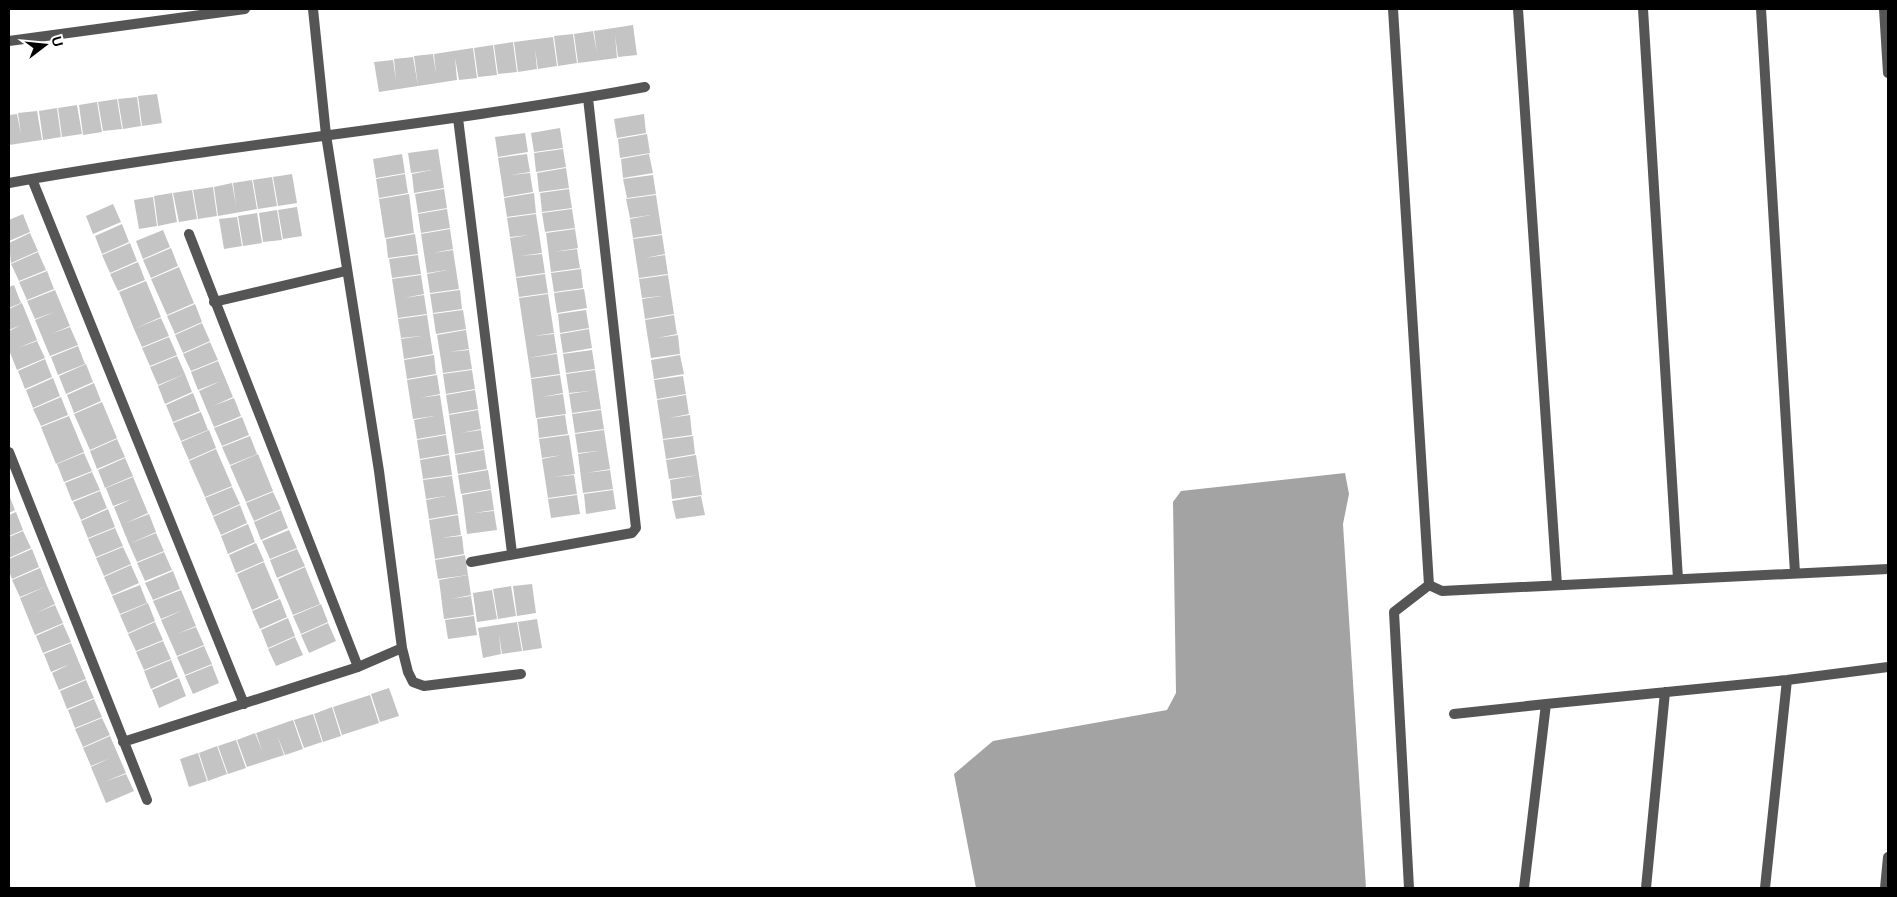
<svg xmlns="http://www.w3.org/2000/svg" width="1897" height="897" font-family="Helvetica,sans-serif">
  <style>
    .water { fill: #a3a3a3 }
    .building { fill: #c4c4c4 }
    .lines { fill: none; stroke-linecap: round; stroke-linejoin: round }
    .street { stroke: #555; stroke-width: 10 }
  </style>
  <rect width="100%" height="100%" fill="#fff"/>
  <!-- water -->
  <path class="water" d="M1345 473 1349 494 1343 524 1366 888H976L954 774 993 741 1167 710 1176 693 1173 502 1181 491Z"/>
  <!-- building -->
  <path class="building" d="M633 25 637 55 618 57 615 35 617 58 578 63 574 34 593 31 597 53 594 31Z
    M573 34 577 63 558 66 554 36Z
    M553 37 557 66 538 69 535 49 537 69 518 72 514 42Z
    M513 42 517 72 498 74 494 45Z
    M493 45 497 75 478 77 474 48Z
    M473 48 477 78 459 80 455 58 457 80 418 86 414 56 433 54 436 74 434 54Z
    M413 57 418 86 379 92 374 62 393 60 396 80 394 59Z
    M157 94 162 123 142 126 138 96Z
    M137 97 141 126 123 129 118 99Z
    M117 99 122 129 103 131 98 102Z
    M97 102 102 132 83 135 79 105Z
    M77 105 82 134 62 137 58 108Z
    M57 108 61 137 43 140 39 111Z
    M37 111 42 140 9 145V115L17 114 21 134 18 113Z
    M644 114 646 133 617 138 614 119Z
    M560 128 563 148 534 152 531 133Z
    M525 133 528 152 498 157 495 137Z
    M647 134 650 153 620 158 618 139Z
    M438 149 444 188 414 193 412 174 432 170 411 173 408 153Z
    M563 149 566 167 536 172 534 153Z
    M402 154 405 173 376 178 373 159Z
    M527 154 530 172 510 175 530 173 533 192 504 197 498 158Z
    M649 154 653 173 623 178 621 159Z
    M566 168 569 188 539 192 537 173Z
    M292 174 297 203 278 206 273 177Z
    M405 174 408 193 379 198 376 179Z
    M653 175 656 194 627 198 623 179Z
    M272 177 277 206 258 209 253 180Z
    M252 180 257 209 218 216 214 187 232 183 236 205 233 183Z
    M213 187 217 216 198 219 193 190Z
    M444 189 447 208 418 213 415 194Z
    M569 189 572 208 542 212 540 193Z
    M192 190 197 219 179 222 173 193Z
    M172 193 177 222 158 226 154 196Z
    M534 193 536 213 507 217 504 198Z
    M409 194 414 233 385 238 379 199Z
    M656 195 662 234 633 238 630 219 651 215 630 218 626 199Z
    M153 197 157 226 139 229 134 200Z
    M113 204 121 222 93 234 86 216Z
    M297 207 302 236 283 239 278 210Z
    M447 209 450 228 421 233 418 214Z
    M572 209 575 228 545 232 542 213Z
    M277 210 282 240 263 242 259 213Z
    M257 213 262 243 243 246 238 216Z
    M23 214 30 232 9 241V220Z
    M536 214 542 253 520 256 542 254 545 273 516 277 510 238 530 235 510 237 507 218Z
    M237 217 242 246 224 249 219 219Z
    M122 224 129 242 102 254 95 236Z
    M450 229 453 249 433 253 453 250 459 289 430 293 427 274 447 270 427 273 421 234Z
    M575 229 578 248 554 252 577 249 580 268 551 272 546 233Z
    M163 230 170 247 143 259 136 241Z
    M30 233 38 251 11 263 9 243Z
    M415 234 418 254 388 258 386 239Z
    M662 235 665 254 645 258 665 255 668 274 639 278 633 239Z
    M130 243 137 261 110 273 102 255Z
    M171 248 178 266 151 278 143 260Z
    M38 252 46 270 19 281 11 264Z
    M418 255 421 274 392 278 389 259Z
    M138 262 145 280 118 291 110 274Z
    M179 267 194 303 167 315 151 279Z
    M581 269 583 288 554 292 551 273Z
    M47 271 54 289 27 300 19 282Z
    M545 274 548 293 519 297 516 278Z
    M421 275 424 294 404 298 424 295 427 314 398 318 392 279Z
    M668 275 674 314 645 319 642 299 662 296 642 298 639 279Z
    M146 281 161 317 134 329 119 292Z
    M14 285 21 303 9 308V287Z
    M584 289 587 308 557 313 554 293Z
    M55 290 70 326 51 334 70 327 78 345 50 356 35 320 54 312 35 319 27 301Z
    M460 290 462 309 433 313 430 294Z
    M548 294 554 333 534 336 554 334 557 353 528 358 522 318 544 315 522 318 519 298Z
    M22 303 37 340 18 348 37 341 45 358 17 370 9 350V331L21 325 9 330V309Z
    M195 304 202 322 175 334 167 316Z
    M463 310 466 329 436 334 433 314Z
    M586 310 589 328 560 333 558 314Z
    M427 315 433 354 404 359 401 339 421 336 401 338 398 319Z
    M674 315 677 334 657 338 678 335 680 354 651 358 645 320Z
    M161 318 169 336 142 347 134 329Z
    M202 323 210 341 183 353 175 335Z
    M589 329 592 348 563 353 560 334Z
    M466 330 469 349 449 352 469 350 472 369 443 373 437 335Z
    M169 337 177 355 150 366 142 348Z
    M210 342 218 360 191 371 183 354Z
    M78 346 85 364 58 375 51 357Z
    M592 350 595 369 566 373 563 354Z
    M557 354 560 374 531 378 528 358Z
    M434 355 436 374 407 379 404 360Z
    M680 355 684 374 654 379 651 360Z
    M177 356 185 374 158 385 150 367Z
    M45 359 52 377 25 389 18 371Z
    M218 361 233 397 213 406 234 398 241 416 214 427 199 391 221 381 198 390 191 372Z
    M86 364 93 382 66 394 59 376Z
    M472 370 475 389 446 394 443 374Z
    M595 370 601 409 572 413 569 394 589 391 569 393 566 374Z
    M185 374 192 392 165 404 158 386Z
    M437 375 440 394 420 398 440 395 446 434 417 439 414 420 434 416 413 419 407 380Z
    M560 375 563 393 542 397 563 394 566 414 536 418 531 379Z
    M683 376 686 394 657 399 654 380Z
    M53 378 60 396 33 408 26 390Z
    M94 383 101 401 74 413 67 395Z
    M475 390 478 409 449 414 446 395Z
    M193 393 200 411 173 422 166 405Z
    M686 395 689 414 669 418 690 415 692 435 663 439 657 400Z
    M61 397 68 415 41 426 33 409Z
    M102 402 117 438 90 450 74 414Z
    M478 410 481 429 461 433 481 430 484 449 455 454 449 415Z
    M601 410 604 429 575 433 572 414Z
    M201 412 208 430 181 441 173 423Z
    M565 415 568 434 539 438 537 419Z
    M69 416 84 452 56 464 41 427Z
    M242 417 249 435 222 446 214 428Z
    M209 430 216 448 189 460 181 442Z
    M604 430 610 469 586 473 610 470 613 489 583 493 578 454 598 451 578 453 575 434Z
    M446 435 449 454 420 459 417 440Z
    M569 435 575 474 553 477 574 475 577 494 548 498 542 459 562 455 542 458 539 439Z
    M250 436 257 454 230 465 222 447Z
    M693 436 695 454 666 459 663 440Z
    M117 439 125 457 97 469 90 451Z
    M216 449 232 486 205 497 189 461Z
    M484 450 487 469 458 474 455 455Z
    M84 453 92 471 64 482 57 464Z
    M258 454 273 491 246 502 230 466Z
    M449 455 452 475 423 479 420 460Z
    M696 455 699 475 669 479 666 460Z
    M125 458 133 476 105 488 98 470Z
    M488 470 491 489 461 494 458 475Z
    M92 472 100 490 72 501 65 483Z
    M699 475 702 495 672 499 670 480Z
    M452 476 458 514 429 519 426 500 446 496 426 499 423 480Z
    M133 477 148 513 126 523 149 514 156 532 129 544 114 507 132 499 113 506 106 488Z
    M232 487 240 504 213 516 205 498Z
    M491 490 494 510 474 513 494 511 497 530 467 534 462 495Z
    M613 490 616 509 586 514 584 494Z
    M100 491 107 508 81 520 73 502Z
    M273 492 281 509 254 521 246 503Z
    M9 495 15 510 9 513Z
    M577 495 580 514 551 518 548 499Z
    M701 496 705 515 676 519 672 501Z
    M240 505 247 523 221 535 213 517Z
    M108 509 115 527 88 538 81 521Z
    M281 510 288 528 261 540 254 522Z
    M16 512 23 530 9 536V515Z
    M458 515 461 535 441 538 462 536 464 554 435 559 429 520Z
    M248 524 255 542 228 554 221 536Z
    M115 528 123 546 96 557 88 539Z
    M289 530 297 548 270 559 262 541Z
    M23 531 31 548 9 558V537Z
    M156 533 164 551 137 562 129 544Z
    M256 543 264 561 236 573 229 555Z
    M123 547 131 564 104 576 96 558Z
    M32 549 39 567 12 579 9 571V559Z
    M297 549 305 566 277 578 270 560Z
    M164 552 172 570 145 581 137 563Z
    M465 555 468 575 438 579 435 560Z
    M264 562 279 598 252 610 237 574Z
    M131 565 139 583 112 595 104 577Z
    M305 567 320 604 293 615 278 579Z
    M40 568 47 586 20 597 12 580Z
    M173 571 180 589 153 600 145 583Z
    M468 575 471 595 451 599 471 596 474 615 444 619 439 580Z
    M532 584 536 613 517 616 513 586Z
    M140 585 147 603 120 614 112 596Z
    M47 586 55 604 36 613 55 605 63 623 35 635 20 598Z
    M511 586 516 616 498 619 493 589Z
    M181 590 196 626 177 634 196 627 204 645 177 656 161 620 183 610 161 619 153 601Z
    M492 590 497 619 477 622 473 593Z
    M280 599 287 617 260 629 252 611Z
    M148 603 155 621 128 633 120 615Z
    M321 604 328 622 301 634 293 616Z
    M474 616 477 635 448 639 445 620Z
    M288 618 295 636 268 648 261 630Z
    M537 619 542 648 523 651 518 622Z
    M155 622 163 640 136 651 128 634Z
    M517 622 522 651 502 654 499 634 501 654 483 658 478 628Z
    M328 623 336 641 309 653 301 635Z
    M63 624 71 642 43 653 36 636Z
    M295 637 303 655 276 666 268 649Z
    M163 641 171 659 144 670 136 652Z
    M71 643 86 679 59 690 52 673 70 664 51 672 44 654Z
    M204 646 212 664 185 675 177 657Z
    M171 660 178 677 151 689 144 671Z
    M212 665 219 683 193 694 185 676Z
    M179 678 186 696 159 708 152 690Z
    M86 680 94 698 67 709 60 691Z
    M389 688 399 716 380 722 371 694Z
    M370 695 379 723 342 735 333 707Z
    M94 699 102 717 75 728 68 710Z
    M332 707 341 736 323 742 314 714Z
    M313 714 322 742 304 748 294 720Z
    M102 718 110 735 83 747 75 729Z
    M293 720 303 749 285 755 277 735 284 755 247 767 237 740 255 733 263 753 256 733Z
    M110 736 126 773 104 782 126 774 134 791 106 803 91 767 110 758 91 766 83 748Z
    M236 740 246 768 228 774 218 746Z
    M217 746 227 774 208 781 199 753Z
    M198 753 207 781 189 787 180 759Z"/>
  <g class="lines">
    <!-- street -->
    <path class="street" d="M313 9 326 135 379 471 402 648 408 672 413 682 424 686 521 674
      M1393 9 1429 585
      M1518 9 1557 585
      M1643 9 1678 579
      M1761 9 1795 573
      M1884 9 1888 73
      M9 41 245 9
      M458 118 512 553
      M32 179 244 704
      M9 183C220 145 434 126 645 87
      M189 234 358 667
      M214 302 346 271
      M9 452 147 800
      M471 562 632 533 636 528 588 98
      M1454 714 1546 704
      M123 742 358 667 402 648
      M1409 888 1394 612 1429 585 1442 591 1888 569
      M1524 888 1546 704 1787 680 1888 667
      M1646 888 1665 692
      M1765 888 1787 680
      M1885 888 1888 857"/>
  </g>
  <!-- border -->
  <rect width="1897" height="897" fill="none" stroke="#000000" stroke-width="20"/>
  <!-- north arrow -->
  <g transform="translate(45 45) rotate(74)" stroke="#ffffff" stroke-width="4" paint-order="stroke">
  <path d="M0-4L9 19L0 12L-9 19Z" fill="#000000"/>
  <text y="-8" font-size="14" font-weight="bold" text-anchor="middle" fill="#000000">U</text>
  </g>
</svg>
